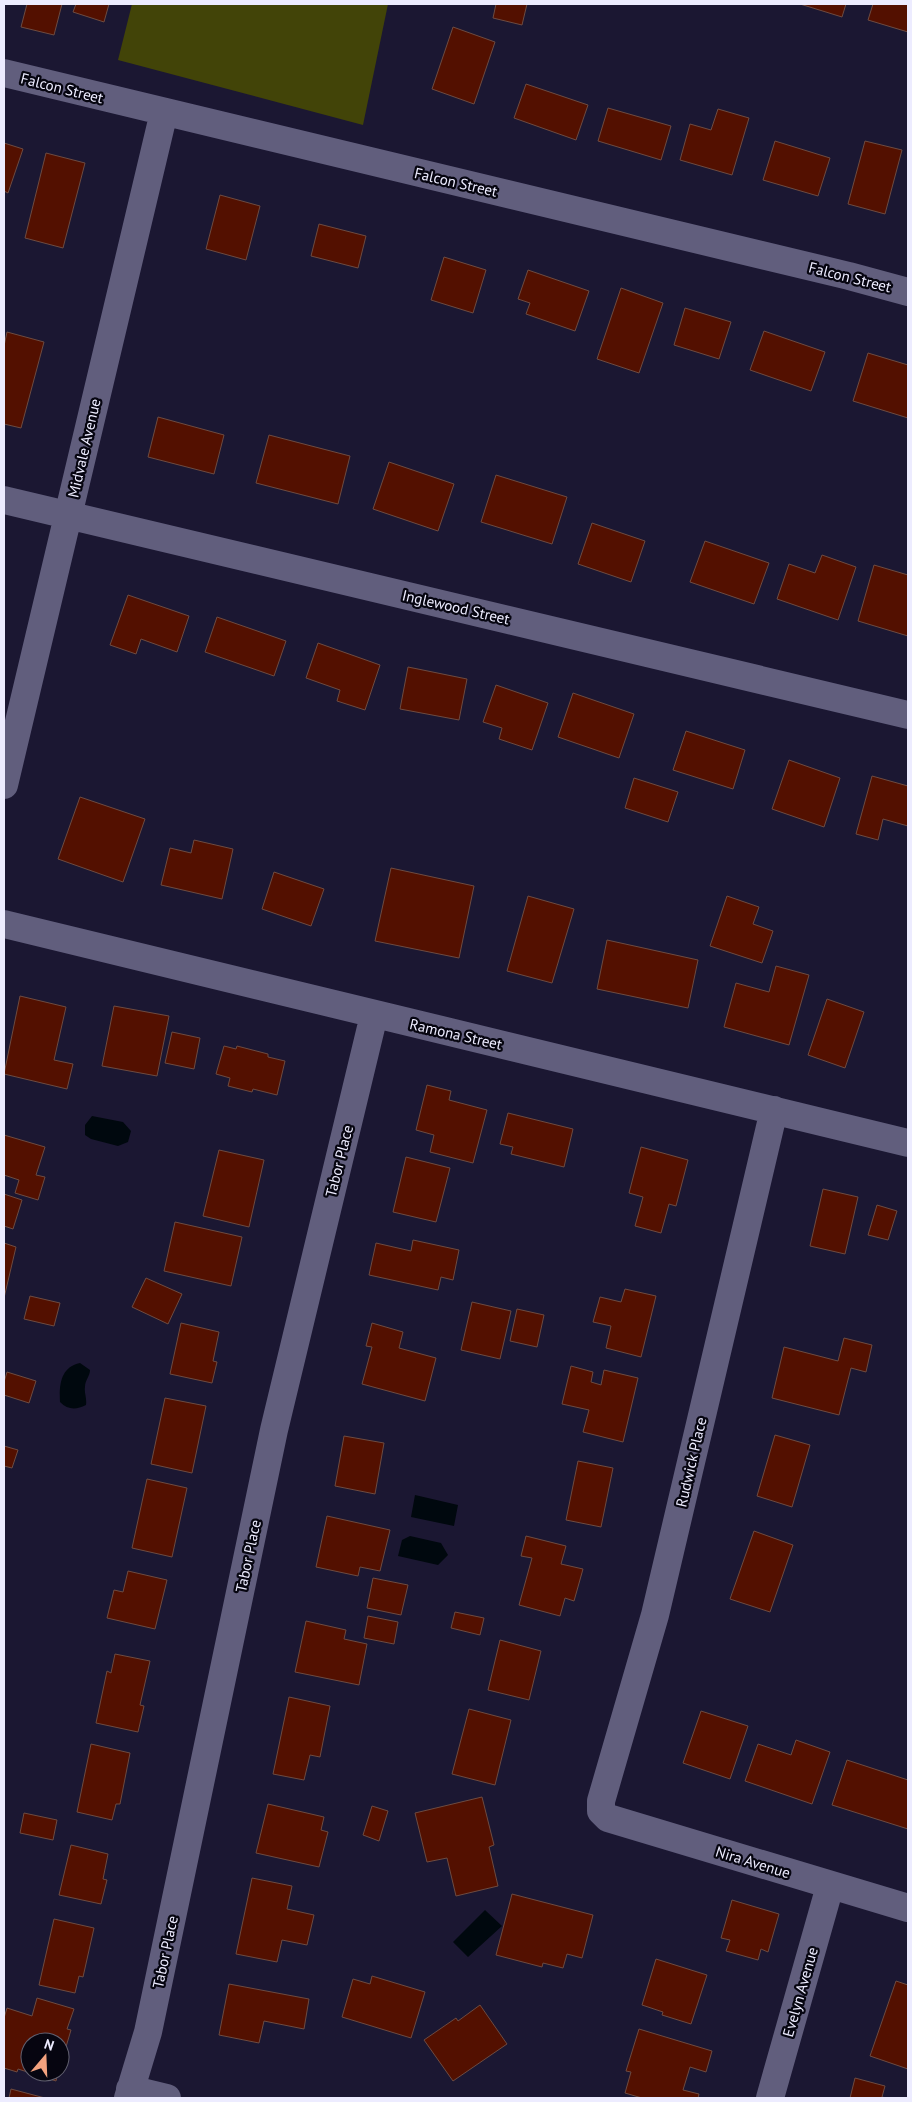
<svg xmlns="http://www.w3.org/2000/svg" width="912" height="2102" font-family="'PT Sans',sans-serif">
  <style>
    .forest { fill: #424408 }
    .water { fill: #00080e }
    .building { fill: #531000; stroke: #6d4b41 }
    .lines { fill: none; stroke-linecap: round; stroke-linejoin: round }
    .minor { stroke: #615e7d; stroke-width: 28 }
    .labels { text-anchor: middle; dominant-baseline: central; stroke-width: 4.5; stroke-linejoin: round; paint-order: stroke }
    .street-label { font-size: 15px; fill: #edecff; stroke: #060510 }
  </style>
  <rect width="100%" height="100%" fill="#1b1732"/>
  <!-- forest -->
  <path class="forest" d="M132 4H388L363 125 118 60Z"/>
  <!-- water -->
  <path class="water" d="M92 1116 123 1122 131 1131 128 1142 118 1146 91 1139 85 1135V1125Z
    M80 1363 90 1370C90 1376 85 1380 85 1387 84 1393 87 1398 86 1405 76 1410 68 1410 60 1402 59 1384 61 1367 80 1363Z
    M415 1495 458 1505 454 1526 411 1517Z
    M410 1536 441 1543 448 1555 438 1565 398 1556 402 1540Z
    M485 1910 502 1926 468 1957 453 1942Z"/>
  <!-- building -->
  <path class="building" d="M27 4H62L54 35 21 27Z
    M76 4H109L104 22 73 12Z
    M496 4H527L522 25 493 18Z
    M800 4H846L842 17Z
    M873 4H908V32L868 20Z
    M453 27 495 42 474 104 432 89Z
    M526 84 588 105 576 140 514 118Z
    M608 108 671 126 661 160 598 141Z
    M718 109 749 118 732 175 680 160 690 124 711 130Z
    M775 141 830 158 818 196 763 180Z
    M865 141 902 150 885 214 848 204Z
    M4 143 23 149 8 193 4 191Z
    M46 153 85 163 63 248 25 238Z
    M220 195 260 206 246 260 206 249Z
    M319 224 366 236 358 268 311 256Z
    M444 257 486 270 473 313 431 300Z
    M528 270 589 291 575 331 526 314 530 303 518 299Z
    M621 288 663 303 639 373 597 359Z
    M685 308 731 322 719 359 674 345Z
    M764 331 825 352 811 391 750 370Z
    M7 332 44 342 21 428 4 424V346Z
    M868 353 908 365V418L853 401Z
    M158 417 224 435 214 474 148 457Z
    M269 435 350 456 338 504 256 483Z
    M389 462 454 484 438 531 373 509Z
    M496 475 567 497 552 544 481 522Z
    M592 523 645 541 631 582 578 564Z
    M705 541 769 563 754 604 690 582Z
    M822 555 856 567 838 620 777 599 789 564 815 573Z
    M874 565 908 575V636L858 621Z
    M128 595 189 616 177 652 141 639 136 654 110 645Z
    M217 617 286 641 274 676 205 652Z
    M318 643 380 665 365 710 337 701 340 690 306 678Z
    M408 667 467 679 459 720 400 709Z
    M496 685 548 703 532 750 499 739 502 728 483 722Z
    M573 693 634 714 619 758 558 737Z
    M686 731 745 750 733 789 673 770Z
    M789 760 840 778 824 827 772 809Z
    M872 776 908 786V826L883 819 878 840 856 834Z
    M634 778 678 792 668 822 625 808Z
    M80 797 145 819 123 882 58 859Z
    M194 840 233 849 222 899 161 885 170 848 191 853Z
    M391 868 474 886 459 958 375 941Z
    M274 872 324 889 311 926 262 909Z
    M528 896 574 909 552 983 507 971Z
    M727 896 759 907 753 924 773 931 762 963 710 946Z
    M607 940 698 960 688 1008 597 989Z
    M776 966 809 975 789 1045 724 1027 736 983 769 992Z
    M20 996 66 1007 54 1060 73 1064 67 1089 4 1074Z
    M827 999 864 1012 845 1068 808 1055Z
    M114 1006 169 1016 157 1076 102 1066Z
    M172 1032 200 1038 194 1069 165 1063Z
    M224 1046 236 1049 237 1046 268 1054V1057L285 1061 277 1095 253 1089 252 1092 228 1086 230 1078 216 1074Z
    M427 1085 451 1091 449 1100 487 1110 473 1163 430 1152 434 1135 416 1130Z
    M508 1113 573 1129 564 1167 511 1154 513 1147 500 1144Z
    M4 1135 45 1147 36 1175 45 1177 38 1200 15 1193 19 1180 4 1175Z
    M641 1147 688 1160 676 1206 669 1204 661 1233 635 1226 643 1197 629 1193Z
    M219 1150 264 1160 249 1227 203 1216Z
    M406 1157 450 1168 436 1222 393 1212Z
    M823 1189 858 1197 845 1254 810 1246Z
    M4 1194 22 1200 13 1229 4 1226Z
    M877 1205 897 1211 888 1240 868 1235Z
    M175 1222 242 1237 231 1286 164 1271Z
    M413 1240 459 1250 453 1280 441 1277 438 1290 369 1275 376 1243 411 1251Z
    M4 1243 16 1247 4 1298Z
    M146 1278 182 1294 168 1324 132 1307Z
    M625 1289 656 1296 641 1357 606 1348 611 1326 593 1322 600 1297 621 1302Z
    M30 1296 60 1303 54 1326 24 1319Z
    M472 1302 511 1311 500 1359 461 1350Z
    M517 1309 544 1315 537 1347 510 1341Z
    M181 1323 219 1332 213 1361 217 1362 212 1383 170 1374Z
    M372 1323 403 1332 399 1348 436 1358 425 1401 362 1384 372 1347 366 1346Z
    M844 1338 872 1345 866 1372 851 1368 839 1415 772 1398 784 1347 838 1361Z
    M571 1366 593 1372 591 1382 601 1385 604 1370 638 1378 623 1442 583 1432 589 1410 562 1404Z
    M7 1372 36 1381 29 1403 4 1395V1382Z
    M165 1398 206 1406 192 1473 151 1464Z
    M775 1435 810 1445 792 1507 757 1496Z
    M344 1436 384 1443 375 1494 335 1486Z
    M4 1446 18 1450 12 1468 4 1466Z
    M578 1461 613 1468 601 1527 566 1520Z
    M147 1479 187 1488 172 1557 132 1548Z
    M327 1516 390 1530 380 1571 360 1567 358 1576 316 1567Z
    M754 1531 793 1545 770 1612 730 1599Z
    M526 1536 566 1546 561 1564 583 1569 574 1601 565 1598 560 1616 519 1605 532 1558 521 1556Z
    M128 1571 167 1580 155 1629 107 1618 114 1590 123 1592Z
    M373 1578 408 1585 401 1615 367 1608Z
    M455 1612 484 1618 480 1635 451 1628Z
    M368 1616 398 1622 394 1644 364 1638Z
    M306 1621 346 1630 344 1639 367 1644 359 1685 295 1672Z
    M500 1640 541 1651 529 1700 488 1690Z
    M115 1654 150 1661 140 1705 144 1706 138 1732 96 1723 107 1671 111 1673Z
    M289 1697 330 1706 320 1757 310 1755 304 1780 273 1774Z
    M469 1709 511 1720 495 1785 452 1774Z
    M701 1711 748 1726 730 1779 683 1763Z
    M796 1740 830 1752 812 1804 745 1781 758 1744 791 1755Z
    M91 1744 130 1753 120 1804H116L112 1820 77 1812Z
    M847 1760 908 1780V1829L832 1805Z
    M482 1797 494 1845 489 1847 498 1886 456 1896 447 1858 427 1862 415 1813Z
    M268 1804 324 1817 321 1830 328 1832 319 1867 256 1853Z
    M372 1806 388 1811 379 1841 363 1835Z
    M24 1813 57 1820 53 1840 20 1833Z
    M71 1845 108 1854 103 1879 107 1880 101 1904 59 1895Z
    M252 1878 292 1886 287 1909 314 1915 307 1945 282 1940 277 1962 236 1954Z
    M512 1894 593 1915 582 1958 567 1954 563 1968 543 1963 542 1967 496 1955Z
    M732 1900 779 1914 768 1952 761 1949 758 1960 726 1951 730 1940 721 1938Z
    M54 1919 94 1928 83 1977 79 1976 75 1993 39 1985Z
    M656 1959 707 1975 691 2024 662 2015 663 2012 642 2005Z
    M372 1976 425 1992 411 2038 342 2017 353 1979 370 1984Z
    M896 1981 908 1985V2069L870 2056Z
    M229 1984 309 1999 304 2029 264 2021 259 2043 219 2035Z
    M37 1998 74 2009 67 2029 71 2030 60 2067V2042H30V2072H58L56 2081 18 2069 17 2072 4 2068V2018L7 2008 32 2016Z
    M480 2005 507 2044 453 2081 424 2040 456 2018 458 2021Z
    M639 2029 712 2051 706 2072 690 2067 683 2090 699 2094 698 2098H642L625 2093 631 2072 626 2071Z
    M855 2078 885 2086 882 2097 886 2098H850Z
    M11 2089 45 2098H9Z"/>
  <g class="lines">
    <!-- minor -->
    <path class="minor" d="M4 73 849 276 908 292
      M4 500 908 715
      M4 785 164 112
      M4 924 908 1143
      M774 1110 655 1615 601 1801V1811L608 1818 908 1908
      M130 2089 167 2098
      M128 2098 148 2032 274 1430 374 1015
      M770 2098 830 1886"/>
  </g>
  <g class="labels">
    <!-- street labels -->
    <g class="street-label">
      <text transform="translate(62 88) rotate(14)">Falcon Street</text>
      <text transform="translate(456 182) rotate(13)">Falcon Street</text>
      <text transform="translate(850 277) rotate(14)">Falcon Street</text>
      <text transform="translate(84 448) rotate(-77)">Midvale Avenue</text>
      <text transform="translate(456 607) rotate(13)">Inglewood Street</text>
      <text transform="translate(456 1034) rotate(13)">Ramona Street</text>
      <text transform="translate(339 1161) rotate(-76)">Tabor Place</text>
      <text transform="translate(691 1462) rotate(-77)">Rudwick Place</text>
      <text transform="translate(248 1556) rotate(-78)">Tabor Place</text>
      <text transform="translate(753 1862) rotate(17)">Nira Avenue</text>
      <text transform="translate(165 1952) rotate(-78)">Tabor Place</text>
      <text transform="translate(800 1992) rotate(-74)">Evelyn Avenue</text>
    </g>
  </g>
  <!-- border -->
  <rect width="912" height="2102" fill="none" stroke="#edecff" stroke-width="10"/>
  <!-- north arrow -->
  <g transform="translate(45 2057) rotate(19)"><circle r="24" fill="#060510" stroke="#626170"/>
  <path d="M0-4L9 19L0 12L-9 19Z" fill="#f2a17e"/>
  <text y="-8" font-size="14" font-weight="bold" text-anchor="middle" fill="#edecff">N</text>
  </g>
</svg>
